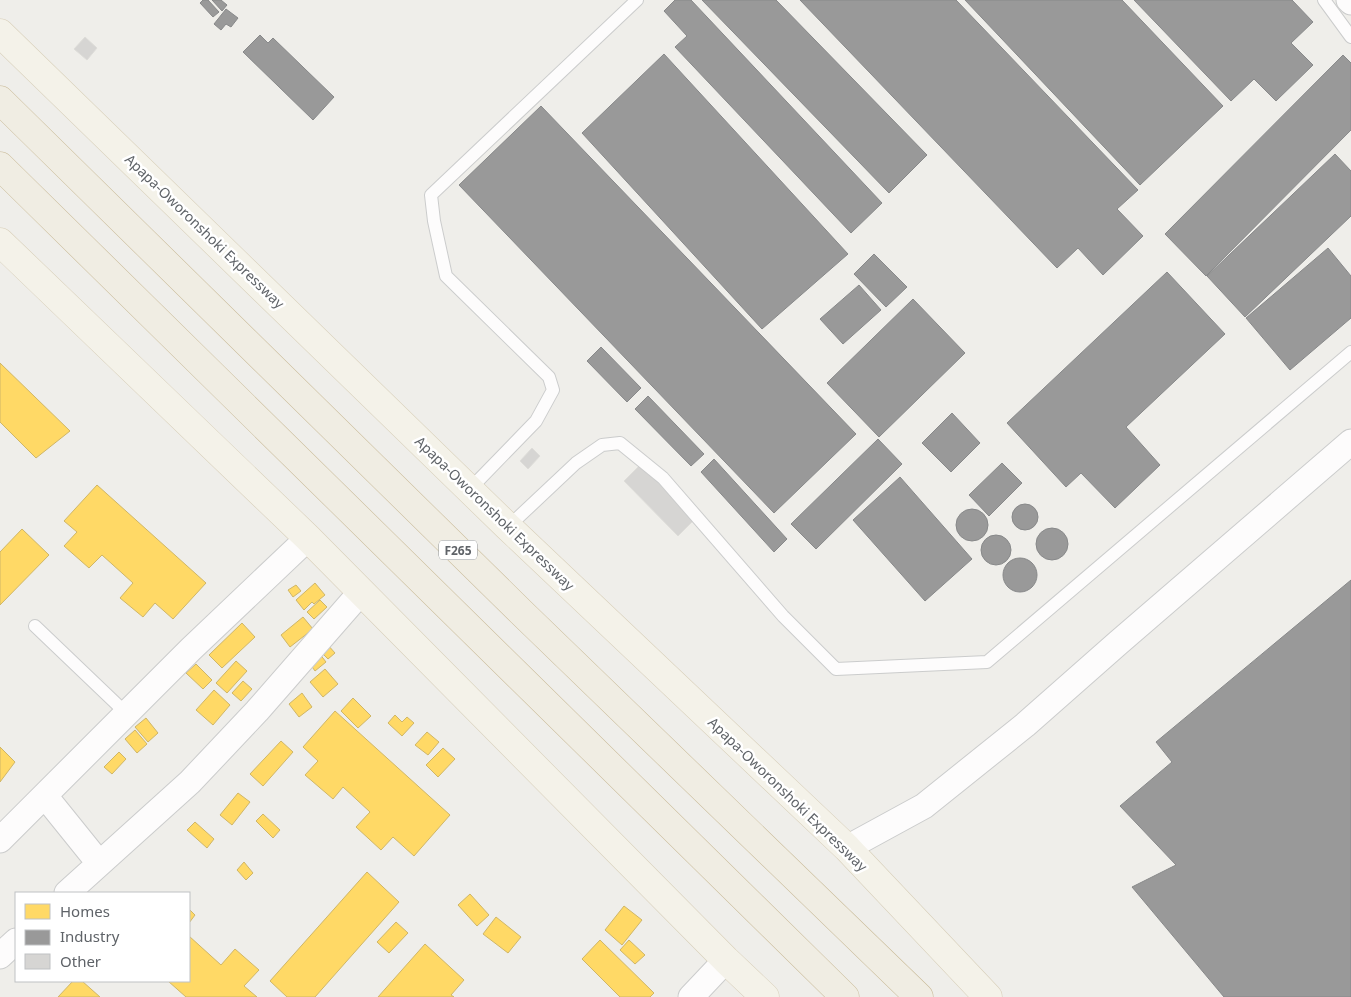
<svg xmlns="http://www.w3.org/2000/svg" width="1351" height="997" font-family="'Noto Sans',sans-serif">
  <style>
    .homes { fill: #ffd966; stroke: #cfb667 }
    .industry { fill: #999; stroke: #88898a }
    .building { fill: #d6d5d3; stroke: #deddd9 }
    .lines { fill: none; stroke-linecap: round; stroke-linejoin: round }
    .lane-casing { stroke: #cbcccc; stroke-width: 14 }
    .street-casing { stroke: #cbcccc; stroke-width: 27 }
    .primary-casing { stroke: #d7ceb8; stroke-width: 29 }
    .highway-casing { stroke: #c8b996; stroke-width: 29 }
    .lane { stroke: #fdfcfc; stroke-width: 12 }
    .street { stroke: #fdfcfc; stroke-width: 25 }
    .primary { stroke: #f4f2e9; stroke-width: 28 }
    .highway { stroke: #f0ede3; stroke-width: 28 }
    .labels { text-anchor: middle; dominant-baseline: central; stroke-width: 5; stroke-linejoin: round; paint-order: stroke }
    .shield { fill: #fff; stroke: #8f9295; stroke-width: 1 }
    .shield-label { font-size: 12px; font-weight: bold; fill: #5f6368 }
    .street-label { font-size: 14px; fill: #5f6368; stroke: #fff }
  </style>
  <rect width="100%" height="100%" fill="#efeeea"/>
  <!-- homes -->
  <path class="homes" d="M0 363 70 431 36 458 0 422Z
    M97 485 206 583 173 619 155 603 143 617 120 598 133 583 102 555 89 568 64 546 77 532 64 521Z
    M22 529 49 555 0 605V552Z
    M315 583 325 595 314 604 312 602 304 610 296 600Z
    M296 585 301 591 293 597 288 590Z
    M320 600 327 607 314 619 307 612Z
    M303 617 313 629 290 647 281 635Z
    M242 623 255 637 222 668 209 655Z
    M327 644 335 653 328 659 320 651Z
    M319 653 326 662 315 671 308 661Z
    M236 661 247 671 227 693 216 683Z
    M196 664 212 680 203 689 186 673Z
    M325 669 338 684 323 697 310 682Z
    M243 681 252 689 241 701 232 693Z
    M214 690 230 705 213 725 196 710Z
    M302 693 312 707 299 717 289 704Z
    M353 698 371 716 358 728 341 711Z
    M335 711 450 815 414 856 393 837 381 850 356 827 370 812 343 787 333 799 305 775 318 761 303 747Z
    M395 715 402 722 407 717 414 723 402 736 388 723Z
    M146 718 158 733 148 742 135 727Z
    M135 730 147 744 137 753 125 739Z
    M427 732 439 742 428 755 415 745Z
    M281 741 293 752 263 786 250 774Z
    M0 747 15 762 0 782Z
    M443 748 455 759 438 777 426 765Z
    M119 752 126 759 112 774 104 767Z
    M238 793 250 802 232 825 220 815Z
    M263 814 280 830 273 838 256 821Z
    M195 822 214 839 207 848 187 830Z
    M244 862 253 873 246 880 237 870Z
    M367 872 399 902 315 997H287L270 981Z
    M470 894 489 915 477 926 458 905Z
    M624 906 642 920 622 945 605 930Z
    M189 909 195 915 189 923Z
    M496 917 521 937 508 953 483 934Z
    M396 922 408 933 389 953 377 942Z
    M189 936 221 965 235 949 259 970 244 986 257 997H186L168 981H189Z
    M600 940 654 993 650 997H620L582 959Z
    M629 940 645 955 635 964 620 950Z
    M425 944 464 980 451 995 454 997H378Z
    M73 981H82L100 997H58Z"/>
  <!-- industry -->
  <path class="industry" d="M203 0H208L219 12 213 17 200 3Z
    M212 0H221L227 5 222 11Z
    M675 0H691L882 203 851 233 675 47 687 36 664 11Z
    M702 0H776L927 155 889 193Z
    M800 0H956L1138 190 1117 209 1143 236 1103 275 1078 248 1057 268Z
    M965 0H1122L1223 106 1140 185Z
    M1134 0H1292L1313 22 1291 43 1313 65 1276 101 1254 79 1231 101Z
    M226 9 238 18 231 27 226 24 221 30 214 24Z
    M260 35 268 43 273 38 334 97 313 120 243 52Z
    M664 54 848 254 762 329 582 133Z
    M1343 55 1351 63V130L1206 276 1165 234Z
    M541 106 856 434 774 513 459 185Z
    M1335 154 1351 171V216L1245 317 1207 276Z
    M1328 248 1351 276V318L1290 370 1246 318Z
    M874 254 907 287 886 307 854 274Z
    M1167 272 1225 334 1126 427 1160 465 1115 508 1081 473 1066 487 1007 423Z
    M859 285 881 310 843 344 820 319Z
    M913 299 965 353 879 437 827 383Z
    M601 347 641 388 627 402 587 361Z
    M648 396 704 454 691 466 635 409Z
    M952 413 980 443 951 472 922 443Z
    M878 439 902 464 816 549 791 524Z
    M714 459 787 539 774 552 701 472Z
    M1002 463 1022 483 989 516 969 495Z
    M900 477 972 559 925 601 853 520Z
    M1012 517a13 13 0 1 1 26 0a13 13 0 1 1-26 0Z
    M956 525a16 16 0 1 1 32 0a16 16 0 1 1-32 0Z
    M1036 544a16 16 0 1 1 32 0a16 16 0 1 1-32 0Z
    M981 550a15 15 0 1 1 30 0a15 15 0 1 1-30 0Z
    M1003 575a17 17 0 1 1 34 0a17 17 0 1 1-34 0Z
    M1351 580V997H1224L1132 887 1176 865 1120 806 1172 762 1156 742Z"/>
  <!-- building -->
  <path class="building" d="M85 37 97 48 87 60 74 49Z
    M532 448 540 456 528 469 520 461Z
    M641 464 694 520 678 536 624 481Z"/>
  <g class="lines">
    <defs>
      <path id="lane" d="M1324 0 1351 37
        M470 489 536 421 553 390 549 377 446 276 434 221 431 195 637 0
        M508 527 576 463 602 445 620 443 663 478 783 616 836 669 987 662 1351 352
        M35 626 126 713"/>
      <path id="street" d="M1349 0 1351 2
        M45 796 99 863
        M0 840 191 649 308 538
        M847 848 924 806 1025 725 1118 643 1351 442
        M67 893 190 782 257 711 361 592
        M0 956 16 941
        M691 997 726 960"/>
      <path id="primary" d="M0 33 508 527 847 848 988 997
        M0 242 308 538 726 960 765 997"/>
      <path id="highway" d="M0 100 521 612 919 997
        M0 166 845 997"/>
    </defs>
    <!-- lane casing -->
    <use href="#lane" class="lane-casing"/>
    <!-- street casing -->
    <use href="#street" class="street-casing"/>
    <!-- primary casing -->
    <use href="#primary" class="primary-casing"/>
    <!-- highway casing -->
    <use href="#highway" class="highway-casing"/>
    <!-- lane -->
    <use href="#lane" class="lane"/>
    <!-- street -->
    <use href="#street" class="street"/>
    <!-- primary -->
    <use href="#primary" class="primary"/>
    <!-- highway -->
    <use href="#highway" class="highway"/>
  </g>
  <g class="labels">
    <!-- shield labels -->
    <rect class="shield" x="439" y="540.5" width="38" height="19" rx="4"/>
    <g class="shield-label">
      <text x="458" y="550">F265</text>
    </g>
    <!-- street labels -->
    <g class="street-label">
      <text transform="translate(205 231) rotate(44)">Apapa-Oworonshoki Expressway</text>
      <text transform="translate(495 513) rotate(44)">Apapa-Oworonshoki Expressway</text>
      <text transform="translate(788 794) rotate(44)">Apapa-Oworonshoki Expressway</text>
    </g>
  </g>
  <!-- legend -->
  <rect x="15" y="892" width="175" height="90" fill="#ffffff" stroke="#bfc1c3"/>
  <rect x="25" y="904" width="25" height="15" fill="#ffd966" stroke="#bfc1c3"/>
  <text x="60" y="917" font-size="15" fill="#5f6368">Homes</text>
  <rect x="25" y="930" width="25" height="15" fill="#999999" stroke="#bfc1c3"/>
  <text x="60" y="942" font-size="15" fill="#5f6368">Industry</text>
  <rect x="25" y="954" width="25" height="15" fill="#d6d5d3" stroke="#bfc1c3"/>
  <text x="60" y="967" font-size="15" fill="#5f6368">Other</text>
</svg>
